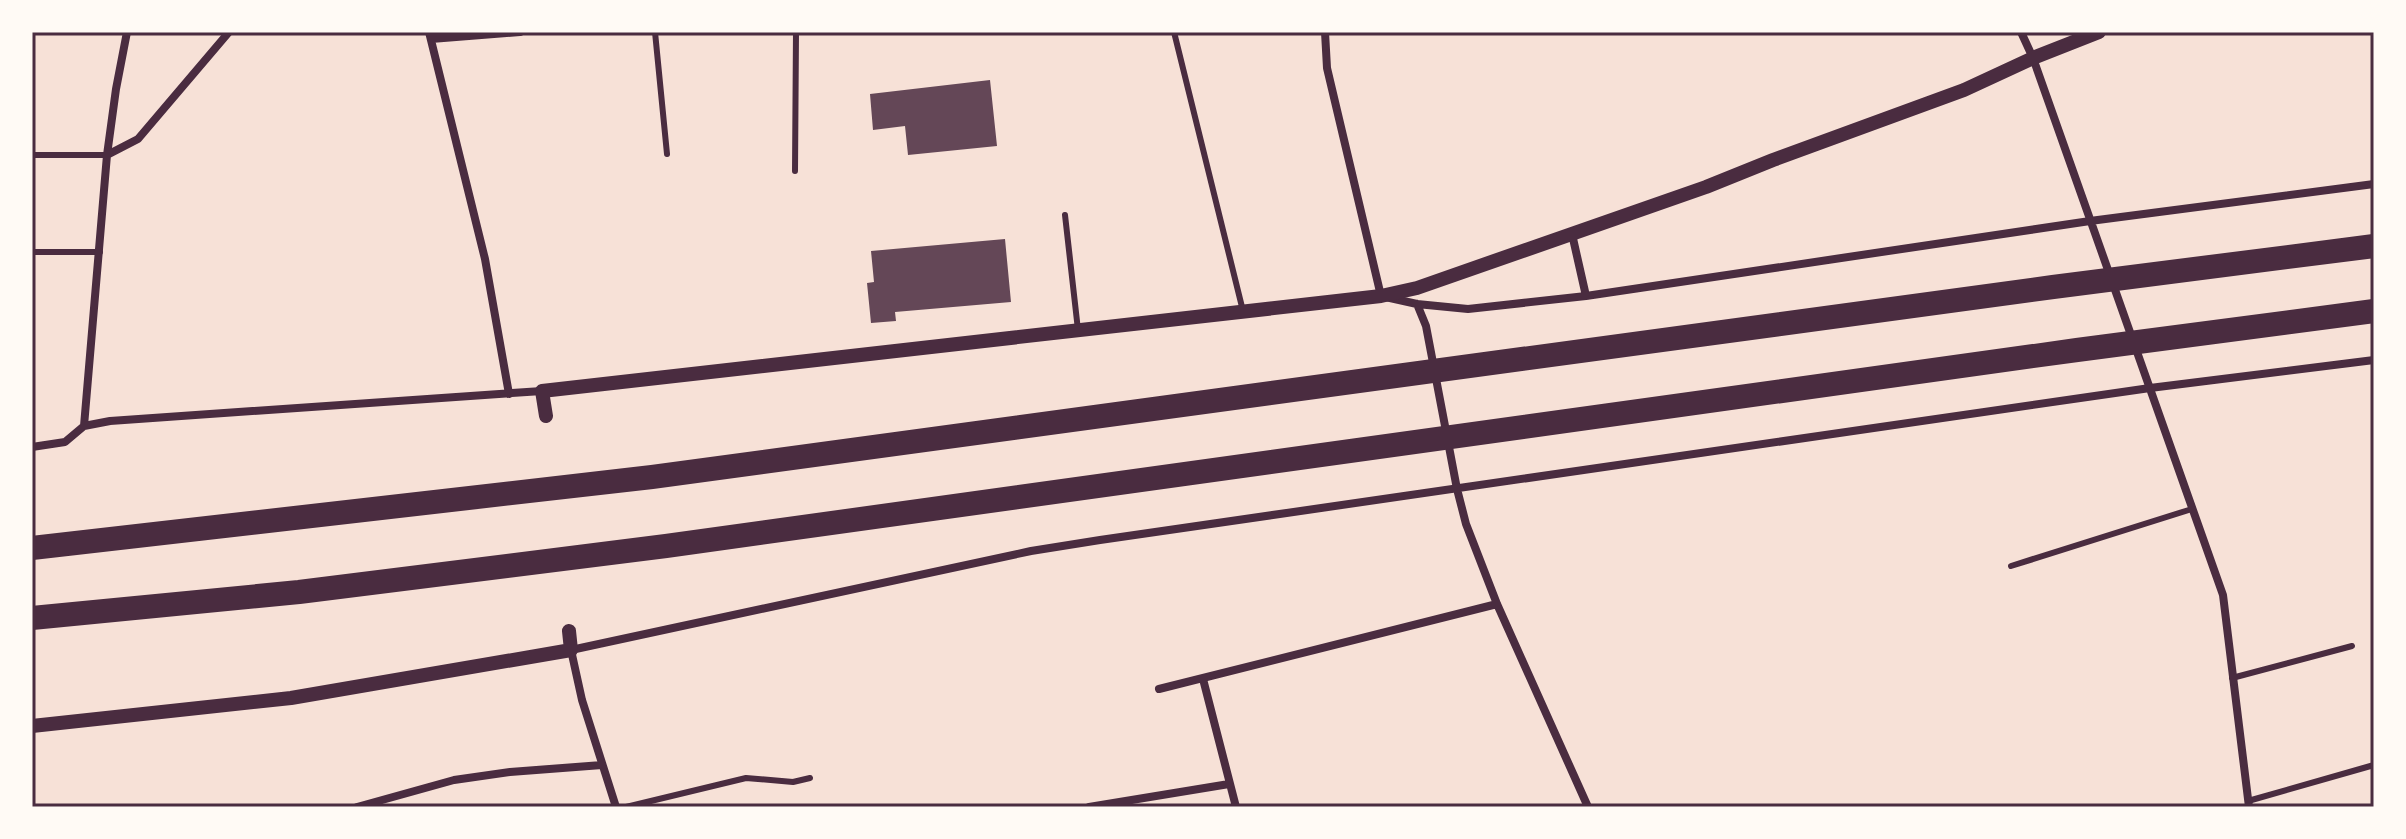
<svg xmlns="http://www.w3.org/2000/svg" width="2406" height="839" font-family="'Titillium Web',sans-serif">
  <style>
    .building { fill: #644757 }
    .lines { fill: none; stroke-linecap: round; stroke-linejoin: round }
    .service { stroke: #4a2c40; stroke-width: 6 }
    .minor { stroke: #4a2c40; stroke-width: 8 }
    .tertiary { stroke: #4a2c40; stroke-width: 14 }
    .motorway { stroke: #4a2c40; stroke-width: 24 }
    .neatline { fill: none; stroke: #4a2c40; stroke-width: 3 }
  </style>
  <rect width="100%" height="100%" fill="#f7e1d7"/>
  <!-- building -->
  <path class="building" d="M990 80 997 146 908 155 905 126 873 130 870 94Z
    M1005 239 1011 302 895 312 896 321 871 323 867 283 874 282 871 251Z"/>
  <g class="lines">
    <!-- service -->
    <path class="service" d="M655 32 667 154
      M1174 32 1243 311
      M32 155H107
      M795 171 796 32
      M1065 215 1078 330
      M32 252H100
      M2011 566 2192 509
      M2232 678 2352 646
      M2248 801 2374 765
      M626 807 746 778 793 782 810 778"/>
    <!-- minor -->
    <path class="minor" d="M429 32 485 259 509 394
      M1325 32 1327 68 1381 296 1417 304 1468 309 1586 296 2090 221 2374 184
      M2021 32 2033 58 2223 595 2249 807
      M431 39 520 32
      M107 155 138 139 229 32
      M1572 234 1586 296
      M1417 304 1426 326 1457 489 1466 524 1497 604 1588 807
      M84 426 107 155 116 89 127 32
      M32 447 65 442 84 426 110 421 542 391
      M1203 679 1236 807
      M1159 689 1497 604
      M357 807 454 780 510 772 602 765
      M616 807 582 700 571 650 1031 551 1100 540 2150 388 2374 360
      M1089 807 1229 784"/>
    <!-- tertiary -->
    <path class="tertiary" d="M546 416 542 391 1381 296 1417 288 1706 187 1773 160 1964 90 2033 58 2099 32
      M32 726 291 698 571 650 569 631"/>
    <!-- motorway -->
    <path class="motorway" d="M32 548 652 477 2053 287 2374 246
      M32 618 299 592 666 546 2077 350 2374 311"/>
  </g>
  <!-- border -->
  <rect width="2406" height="839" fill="none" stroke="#fffaf5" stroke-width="68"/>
  <rect x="34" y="34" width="2338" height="771" class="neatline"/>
</svg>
